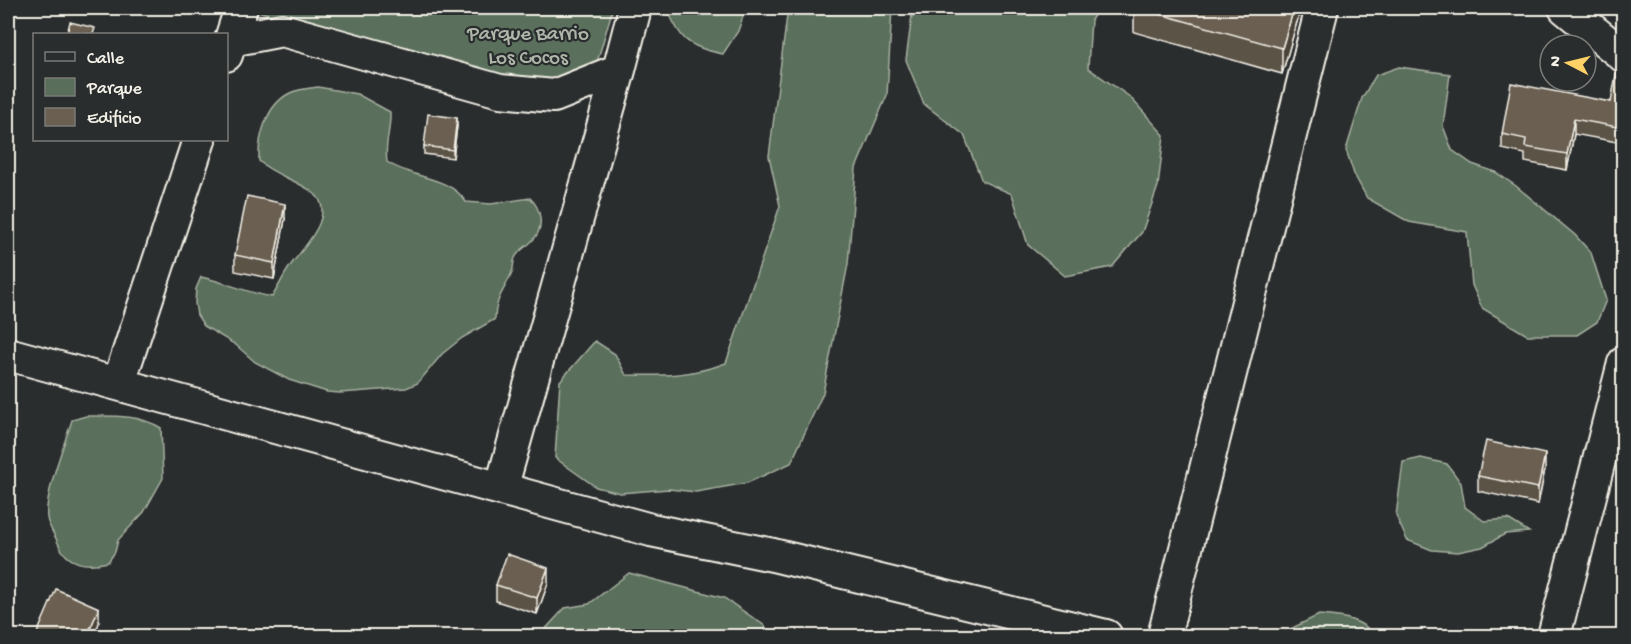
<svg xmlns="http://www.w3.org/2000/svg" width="1631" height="644" font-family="'Gochi Hand',sans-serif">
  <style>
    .green { fill: #5a6f5b; stroke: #a7b0a2; stroke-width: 1.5 }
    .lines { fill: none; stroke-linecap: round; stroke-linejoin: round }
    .minor-casing { stroke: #f4f1e8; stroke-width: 36 }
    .minor { stroke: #2a2d2e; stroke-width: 32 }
    .wall { fill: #5b5246; stroke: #f4f1e8; stroke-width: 1.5 }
    .shaded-wall { fill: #4a4239; stroke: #f4f1e8; stroke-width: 1.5 }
    .building { fill: #6a5f51; stroke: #f4f1e8; stroke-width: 1.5 }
    .labels { text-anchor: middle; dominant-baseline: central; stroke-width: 4.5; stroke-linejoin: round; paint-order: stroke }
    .park-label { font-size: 21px; fill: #afb6a9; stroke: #2a2d2e }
  </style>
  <rect width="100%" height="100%" fill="#2a2d2e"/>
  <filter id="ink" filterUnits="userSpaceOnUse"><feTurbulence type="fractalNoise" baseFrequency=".0167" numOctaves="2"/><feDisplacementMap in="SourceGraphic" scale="12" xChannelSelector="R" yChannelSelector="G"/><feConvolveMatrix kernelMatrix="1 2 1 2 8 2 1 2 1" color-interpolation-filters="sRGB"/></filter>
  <g filter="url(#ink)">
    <!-- green -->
    <path class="green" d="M255 8H613L595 69 528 88 254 10Z
      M667 8H746L738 31 723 54C688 47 680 40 667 8Z
      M788 8H892L887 95 856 168 848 264 823 393 791 463 747 483 696 492 669 489 620 493 596 487 555 458 560 381 595 341 615 354 626 375C661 376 692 376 726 363L780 206 769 156Z
      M913 8H1099L1091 20 1088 68 1130 97 1164 135 1158 186 1142 232 1112 267 1065 276 1028 245 1012 194 982 181 964 135 924 104 906 60Z
      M1399 67 1450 74 1443 126 1452 150 1472 164 1495 172 1516 186 1575 235 1591 253 1606 300 1597 322 1577 335H1527L1482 308 1472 285 1467 232 1409 222 1367 198 1354 174 1346 150 1362 98 1376 75Z
      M318 87 357 94 390 112C391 130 384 144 387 162 412 179 450 176 466 202L491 204 530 198C542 209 545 230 531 242 525 248 519 250 515 258 513 262 514 267 512 272 505 290 495 298 495 319L462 338 442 354 418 383 406 388 340 393 327 392 289 380 255 362 236 345 204 326 197 315 195 303 196 289 201 277C226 282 247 293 272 297 279 286 285 272 293 262 307 244 339 210 311 191 294 179 274 175 259 161 258 137 266 105 290 93 298 89 309 88 318 87Z
      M86 416C111 416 139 414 161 428L163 478 144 512 118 540 115 552 108 562C86 567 67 565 58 543 55 535 48 526 47 518 44 495 65 443 72 420Z
      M1421 458 1447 464 1461 483 1465 507 1484 521 1508 519 1529 532 1505 534 1482 547 1458 552 1432 550 1407 540 1396 516 1403 462Z
      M629 573 724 598 765 626 771 636H539L565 608 589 604Z
      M1319 615C1340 617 1362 618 1375 636H1300L1290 629Z"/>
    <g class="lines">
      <defs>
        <path id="minor" d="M1565 8 1624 56
          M231 40 282 30 500 91 554 96 619 70 635 8
          M226 55 241 8
          M8 354 651 530 773 555 1106 636
          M119 382 199 140
          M501 489 619 70
          M1164 636 1322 8
          M1554 636 1624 363"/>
      </defs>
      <!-- minor casing -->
      <use href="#minor" class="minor-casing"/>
      <!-- minor -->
      <use href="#minor" class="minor"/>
    </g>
    <!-- wall -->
    <path class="wall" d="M1134 8H1301L1282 74 1134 32Z
      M1623 69V143L1574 134 1567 170 1525 162V154L1502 149V134L1611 102Z
      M457 126 453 158 424 154V146Z
      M285 219 274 279 235 271V255Z
      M1545 469 1538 504 1478 491V476Z
      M548 583 537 614 496 601V585Z"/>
    <!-- shaded-wall -->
    <path class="shaded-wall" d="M1294 8H1301L1282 74V48Z
      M457 118V126L453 158V150Z
      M1574 119V134L1567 170V154Z
      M285 204V219L274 279V263Z
      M1545 454V469L1538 504V488Z
      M548 568V583L537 614V598Z
      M99 608V623L94 636H87Z"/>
    <!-- building -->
    <path class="building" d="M1138 8H1294L1282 48Z
      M70 22 95 28 93 34H67Z
      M1618 64 1623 69V128L1574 119 1567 154 1525 147 1526 139 1502 134 1511 83 1611 102Z
      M428 114 457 118 453 150 424 146Z
      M247 196 285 204 274 263 235 255Z
      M1486 441 1545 454 1538 488 1478 476Z
      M507 554 548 568 537 598 496 585Z
      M56 589 99 608 87 636H36Z"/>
  </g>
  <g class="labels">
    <!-- park labels -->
    <g class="park-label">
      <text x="528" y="35">Parque Barrio<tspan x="528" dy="24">Los Cocos</tspan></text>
    </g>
  </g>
  <!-- margin -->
  <rect width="1631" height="644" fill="none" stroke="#2a2d2e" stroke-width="30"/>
  <rect x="15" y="15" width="1601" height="614" fill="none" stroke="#f4f1e8" stroke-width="2" filter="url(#ink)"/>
  <!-- legend -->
  <rect x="33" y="33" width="195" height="108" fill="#2a2d2e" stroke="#7b7b78" stroke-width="1.5"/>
  <rect x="45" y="52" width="30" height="9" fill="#2a2d2e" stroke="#7b7b78" stroke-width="1.5"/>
  <text x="87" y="63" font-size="18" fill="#f4f1e8">Calle</text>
  <rect x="45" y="78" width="30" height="18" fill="#5a6f5b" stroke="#7b7b78" stroke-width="1.5"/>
  <text x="87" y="93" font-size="18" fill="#f4f1e8">Parque</text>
  <rect x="45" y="108" width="30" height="18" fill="#6a5f51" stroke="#7b7b78" stroke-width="1.5"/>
  <text x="87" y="123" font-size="18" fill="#f4f1e8">Edificio</text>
  <!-- north arrow -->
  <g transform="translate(1568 63) rotate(277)"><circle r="28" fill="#2a2d2e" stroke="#7b7b78" stroke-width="1.5"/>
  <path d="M0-4.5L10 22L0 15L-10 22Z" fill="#ffd166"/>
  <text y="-9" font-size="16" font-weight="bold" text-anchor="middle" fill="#f4f1e8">N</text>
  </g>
</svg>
